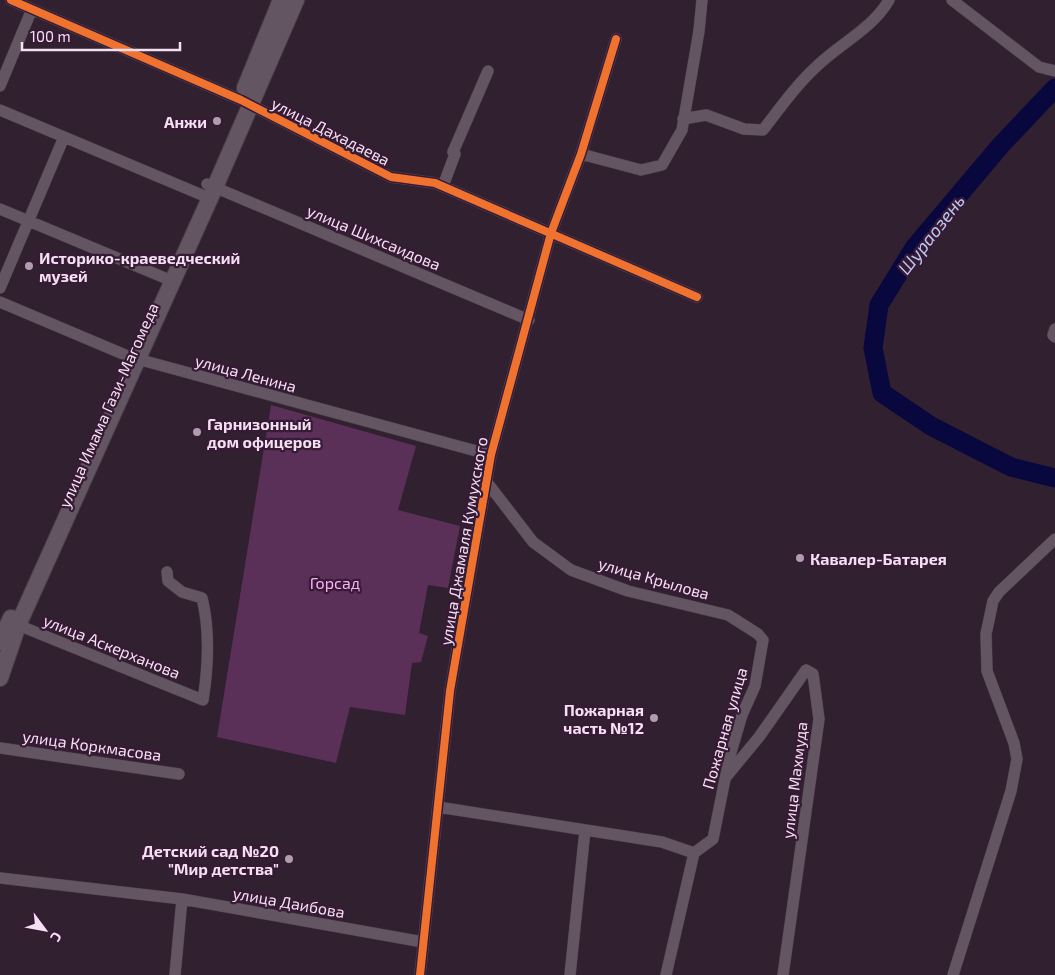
<svg xmlns="http://www.w3.org/2000/svg" width="1055" height="975" font-family="'Exo 2',sans-serif">
  <style>
    .green { fill: #5a2f58 }
    .lines { fill: none; stroke-linecap: round; stroke-linejoin: round }
    .river { stroke: #08073e; stroke-width: 19 }
    .street-casing { stroke: #4c3e4b; stroke-width: 12 }
    .secondary-casing { stroke: #4c3e4b; stroke-width: 18 }
    .street { stroke: #635562; stroke-width: 11 }
    .secondary { stroke: #635562; stroke-width: 16 }
    .cycleway-casing { stroke: #371a36; stroke-width: 11 }
    .cycleway { stroke: #ef722f; stroke-width: 8 }
    .poi-dot { fill: #af9dad; stroke: #371a36; stroke-width: 2 }
    .labels { text-anchor: middle; dominant-baseline: central; stroke-width: 4.5; stroke-linejoin: round; paint-order: stroke }
    .poi-label { font-size: 16px; font-weight: bold; fill: #f3e0f1; stroke: #371a36; text-anchor: end }
    .street-label { font-size: 16px; fill: #f3e0f1; stroke: #371a36 }
    .park-label { font-size: 16px; fill: #ffaefb; stroke: #371a36 }
    .water-label { font-size: 18px; font-style: italic; fill: #bbc9ee; stroke: #371a36 }
  </style>
  <rect width="100%" height="100%" fill="#312030"/>
  <!-- green -->
  <path class="green" d="M271 405 416 446 398 510 460 526 448 588 428 585 419 633 428 636 421 662 412 663 405 715 350 707 336 763 217 737Z"/>
  <g class="lines">
    <!-- river -->
    <path class="river" d="M1055 88 1001 145 914 248 879 305 873 348 882 393 931 426 1011 467 1055 478"/>
    <defs>
      <path id="street" d="M11 0 241 100 391 177 435 183 697 297
        M952 0 1039 67 1055 71
        M0 86 32 9
        M0 110 202 195
        M683 119 706 115 744 129 763 130C780 108 797 84 818 65 841 43 873 28 889 0
        M581 154 641 170 662 165 682 130 699 31 702 0
        M207 184 529 320
        M443 186 455 154 453 152 488 71
        M0 209 165 278
        M0 288 64 137
        M0 302 130 357 491 455
        M1055 329 1053 335 1055 337
        M486 481 533 542 571 570 628 591 728 615 758 634 763 640 755 686 742 715 729 759 713 839 694 853
        M13 623 203 700C208 668 210 630 202 598L182 592 168 581 167 572
        M0 748 179 774
        M726 777 759 737 806 670 813 674 819 719 783 975
        M438 807 662 842 694 853
        M0 878 182 899 423 942
        M175 975 182 899
        M420 975 450 691 491 455 551 233 581 154 616 39
        M570 975 585 830
        M666 975 694 853
        M953 975 1011 791 1017 759 1014 743 987 671 986 634 993 601 999 592 1055 539"/>
      <path id="secondary" d="M245 88 281 0
        M0 642 11 618
        M0 678 18 625 215 187 296 0"/>
    </defs>
    <!-- street casing -->
    <use href="#street" class="street-casing"/>
    <!-- secondary casing -->
    <use href="#secondary" class="secondary-casing"/>
    <!-- street -->
    <use href="#street" class="street"/>
    <!-- secondary -->
    <use href="#secondary" class="secondary"/>
    <defs>
      <path id="cycleway" d="M11 0 241 100 391 177 435 183 697 297
        M420 975 450 691 491 455 551 233 581 154 616 39"/>
    </defs>
    <!-- cycleway casing -->
    <use href="#cycleway" class="cycleway-casing"/>
    <!-- cycleway -->
    <use href="#cycleway" class="cycleway"/>
  </g>
  <!-- markers -->
  <g class="poi-dot">
    <circle cx="217" cy="121" r="5"/>
    <circle cx="29" cy="266" r="5"/>
    <circle cx="197" cy="432" r="5"/>
    <circle cx="800" cy="558" r="5"/>
    <circle cx="654" cy="718" r="5"/>
    <circle cx="289" cy="859" r="5"/>
  </g>
  <g class="labels">
    <!-- poi labels -->
    <g class="poi-label">
      <text x="207" y="121">Анжи</text>
      <text x="39" y="257" text-anchor="start">Историко-краеведческий<tspan x="39" dy="18">музей</tspan></text>
      <text x="207" y="423" text-anchor="start">Гарнизонный<tspan x="207" dy="18">дом офицеров</tspan></text>
      <text x="810" y="558" text-anchor="start">Кавалер-Батарея</text>
      <text x="644" y="709">Пожарная<tspan x="644" dy="18">часть №12</tspan></text>
      <text x="279" y="850">Детский сад №20<tspan x="279" dy="18">"Мир детства"</tspan></text>
    </g>
    <!-- street labels -->
    <g class="street-label">
      <text transform="translate(331 131) rotate(27)">улица Дахадаева</text>
      <text transform="translate(374 237) rotate(23)">улица Шихсаидова</text>
      <text transform="translate(246 373) rotate(15)">улица Ленина</text>
      <text transform="translate(108 405) rotate(-66)">улица Имама Гази-Магомеда</text>
      <text transform="translate(463 541) rotate(-80)">улица Джамаля Кумухского</text>
      <text transform="translate(654 578) rotate(16)">улица Крылова</text>
      <text transform="translate(112 646) rotate(22)">улица Аскерханова</text>
      <text transform="translate(724 728) rotate(-74)">Пожарная улица</text>
      <text transform="translate(92 745) rotate(8)">улица Коркмасова</text>
      <text transform="translate(794 780) rotate(-83)">улица Махмуда</text>
      <text transform="translate(289 902) rotate(10)">улица Даибова</text>
    </g>
    <!-- park labels -->
    <g class="park-label">
      <text x="335" y="582">Горсад</text>
    </g>
    <!-- water labels -->
    <g class="water-label">
      <text transform="translate(931 234) rotate(-52)">Шураозень</text>
    </g>
  </g>
  <!-- north arrow -->
  <g transform="translate(45 930) rotate(122)" stroke="#371a36" stroke-width="4" paint-order="stroke">
  <path d="M0-4L9 19L0 12L-9 19Z" fill="#f3e0f1"/>
  <text y="-8" font-size="14" font-weight="bold" text-anchor="middle" fill="#f3e0f1">С</text>
  </g>
  <!-- scale -->
  <path d="M22 42v8h158v-8" fill="none" stroke="#f3e0f1" stroke-width="2.5"/>
  <text x="30" y="42" font-size="15" fill="#f3e0f1" stroke="#371a36" stroke-width="4" paint-order="stroke">100 m</text>
</svg>
